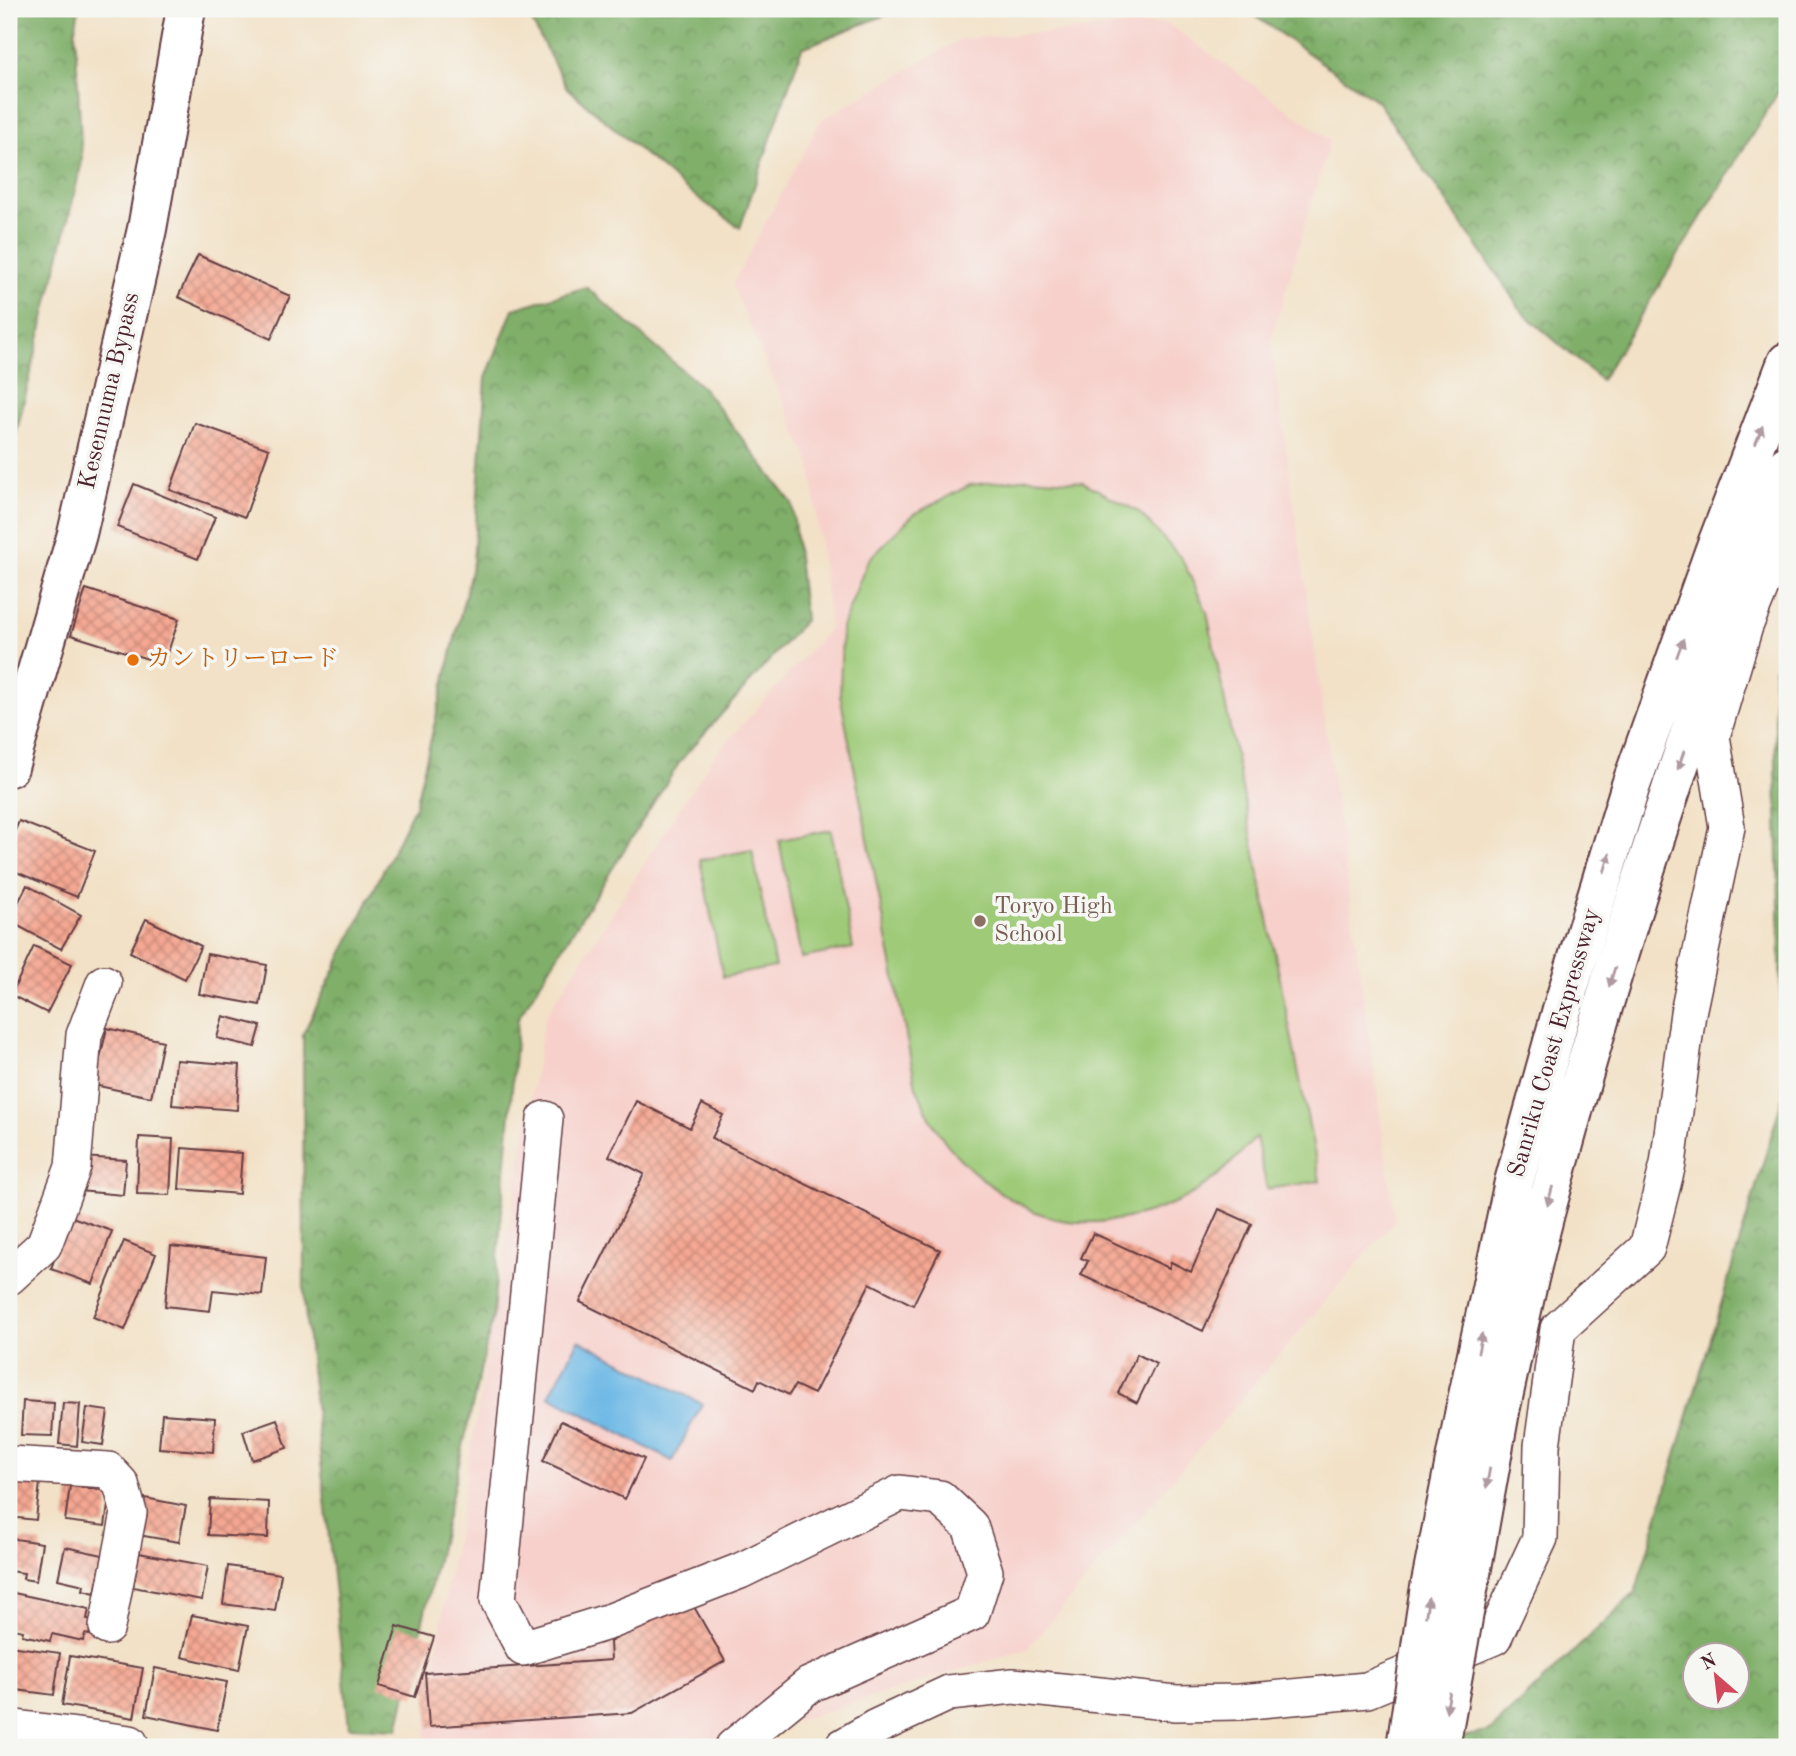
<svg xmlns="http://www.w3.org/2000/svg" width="1796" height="1756" font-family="'Old Standard TT','Noto Serif JP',serif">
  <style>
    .built { fill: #f7d0cb }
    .green { fill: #9fcb79; stroke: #747552; stroke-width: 2 }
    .forest { fill: url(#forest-crowns); stroke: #64674a; stroke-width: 2; fill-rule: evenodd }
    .water { fill: #6cb8e5; stroke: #5b6c88; stroke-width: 2 }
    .building { fill: url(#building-cross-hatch) }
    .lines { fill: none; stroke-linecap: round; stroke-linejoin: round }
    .minor-casing { stroke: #633c42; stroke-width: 38 }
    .highway-casing { stroke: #633c42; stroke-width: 42 }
    .minor { stroke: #fff; stroke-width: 35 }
    .highway { stroke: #fff; stroke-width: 38 }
    .highway-bridge-casing { stroke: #633c42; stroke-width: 42; stroke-linecap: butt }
    .highway-bridge { stroke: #fff; stroke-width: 38 }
    .oneway { fill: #ae9aa0 }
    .food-dot { fill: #e8710a; stroke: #f6f6f2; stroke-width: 2.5 }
    .education-dot { fill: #8d6e63; stroke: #f6f6f2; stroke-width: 2.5 }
    .labels { text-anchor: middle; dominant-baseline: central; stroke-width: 7; stroke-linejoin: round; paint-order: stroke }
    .street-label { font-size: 24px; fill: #4a1f2b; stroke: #f6f6f2 }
    .food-label { font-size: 24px; fill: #c56008; stroke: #f6f6f2; text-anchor: start }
    .education-label { font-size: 24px; fill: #785e54; stroke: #f6f6f2; text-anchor: start }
  </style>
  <defs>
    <pattern id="forest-crowns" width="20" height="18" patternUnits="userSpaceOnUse" patternTransform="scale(1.75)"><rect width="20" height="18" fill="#7faf69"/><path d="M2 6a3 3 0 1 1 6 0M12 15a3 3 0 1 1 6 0" fill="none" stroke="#6a8e57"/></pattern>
    <pattern id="building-cross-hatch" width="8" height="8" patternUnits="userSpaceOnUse" patternTransform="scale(1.75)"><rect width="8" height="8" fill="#f5a893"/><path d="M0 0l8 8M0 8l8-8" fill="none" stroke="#c88878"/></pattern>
  </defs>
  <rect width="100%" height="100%" fill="#f6f6f2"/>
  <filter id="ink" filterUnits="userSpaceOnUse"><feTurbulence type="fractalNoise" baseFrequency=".0143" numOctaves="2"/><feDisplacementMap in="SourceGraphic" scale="14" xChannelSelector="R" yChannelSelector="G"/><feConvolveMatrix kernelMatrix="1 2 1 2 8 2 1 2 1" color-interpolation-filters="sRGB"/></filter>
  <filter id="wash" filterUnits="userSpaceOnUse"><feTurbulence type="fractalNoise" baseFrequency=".00686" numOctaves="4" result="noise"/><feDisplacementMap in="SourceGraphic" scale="28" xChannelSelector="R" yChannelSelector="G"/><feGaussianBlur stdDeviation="1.57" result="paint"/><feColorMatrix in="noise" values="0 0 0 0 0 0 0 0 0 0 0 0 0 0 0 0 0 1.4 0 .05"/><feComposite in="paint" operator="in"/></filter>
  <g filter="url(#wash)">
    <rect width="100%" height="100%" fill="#f2e1c6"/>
    <!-- built -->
    <path class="built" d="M1167 23 1330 140 1271 340 1395 1220 1027 1649 712 1747H424L433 1671 545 1017 713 757 830 628 811 466 732 285 821 120 961 39Z"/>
    <!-- green -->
    <path class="green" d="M1030 478 1083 482 1139 512 1182 559 1207 612 1320 1181 1267 1189 1256 1137C1233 1162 1207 1190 1174 1203 1138 1219 1087 1229 1049 1217 1007 1203 961 1167 937 1130 928 1117 923 1101 916 1087L840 695 842 627 868 560 914 514 970 485Z
      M831 830 853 948 801 958 779 840Z
      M752 850 775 967 723 977 700 860Z"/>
    <!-- forest -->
    <path class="forest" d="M9 9H79L75 29 82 162 9 463Z
      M525 9H901L802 48 740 228 683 187 567 88Z
      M1245 9H1787V78L1601 380 1524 314 1377 101Z
      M586 287 703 388 792 503 805 620 681 760 518 1018 493 1316 398 1729 349 1727 304 1301 303 1034 415 806 473 562 486 378 513 309Z
      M1787 643V1747H1402L1489 1732 1635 1593 1783 1096 1774 670ZM1694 1654H1736V1696H1694Z"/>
    <!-- water -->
    <path class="water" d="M579 1340 702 1404 672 1461 549 1396Z"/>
    <g id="blocks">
      <!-- building -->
      <path class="building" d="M198 255 290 296 271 339 178 297Z
        M195 423 269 449 245 517 170 490Z
        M134 484 215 517 198 559 117 527Z
        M86 589 179 619 164 664 71 635Z
        M19 821 95 851 77 897 9 869V845Z
        M27 885 81 915 61 949 9 921Z
        M146 919 201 946 185 979 130 952Z
        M34 946 72 964 47 1013 11 995Z
        M207 954 267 965 260 1005 199 994Z
        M223 1016 261 1026 255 1047 217 1038Z
        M107 1028 163 1041 151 1097 94 1085Z
        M176 1060 240 1065 237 1110 172 1105Z
        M636 1101 690 1128 702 1104 723 1115 712 1138 940 1250 913 1305 870 1283 814 1394 795 1385 789 1395 759 1380 755 1389 580 1302 644 1174 609 1156Z
        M139 1137 173 1139 170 1195 137 1194Z
        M182 1148 242 1153 239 1194 179 1189Z
        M82 1157 126 1160 123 1195 79 1191Z
        M1219 1209 1252 1224 1203 1331 1081 1275 1088 1261 1081 1258 1093 1233 1169 1268 1171 1262 1191 1272Z
        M69 1216 112 1231 93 1284 51 1269Z
        M124 1241 156 1254 125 1330 93 1317Z
        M171 1246 266 1257 262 1295 213 1290 210 1311 165 1306Z
        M1137 1354 1156 1364 1137 1403 1118 1393Z
        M23 1401 54 1403 52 1436 21 1435Z
        M63 1403 80 1404 77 1446 59 1444Z
        M87 1408 108 1411 103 1445 82 1442Z
        M162 1414 215 1418 213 1452 159 1448Z
        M277 1419 287 1448 252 1460 243 1431Z
        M561 1421 644 1459 625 1499 543 1461Z
        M9 1479 40 1482 36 1520 9 1517Z
        M70 1486 110 1491 105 1526 65 1521Z
        M145 1498 186 1506 179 1542 138 1535Z
        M210 1499 269 1502 268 1538 208 1535Z
        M9 1538 42 1543 36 1581 23 1579 24 1573 9 1571Z
        M65 1547 103 1555 95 1593 83 1590 84 1585 58 1579Z
        M139 1553 208 1566 202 1600 133 1587Z
        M228 1566 281 1574 275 1611 223 1604Z
        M9 1592 89 1609 87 1619 93 1620 89 1635 85 1634 83 1641 52 1634 50 1641 22 1635 23 1631 9 1628Z
        M689 1598 725 1661 632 1713 429 1727 425 1673 611 1660 610 1642Z
        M192 1615 248 1626 239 1670 182 1657Z
        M397 1626 434 1637 415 1697 379 1686Z
        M9 1646 60 1653 54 1695 9 1689Z
        M70 1656 143 1668 134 1718 62 1705Z
        M155 1668 227 1682 217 1730 146 1715Z"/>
    </g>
  </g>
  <g filter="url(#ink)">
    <use href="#blocks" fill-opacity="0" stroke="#633c42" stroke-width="2"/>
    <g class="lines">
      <defs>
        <path id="minor" d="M545 1119 498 1600 523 1648 611 1621 740 1571 900 1493 940 1498 970 1526 985 1572 972 1613 809 1685 733 1747
          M9 1277 44 1245 73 1167 84 1035 104 983
          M9 1464 108 1470 121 1484 129 1513 107 1627
          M9 1727 130 1743
          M842 1747 876 1727 949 1693 1013 1686 1176 1703 1240 1702 1367 1690 1494 1637 1540 1538 1542 1446 1558 1329 1647 1248 1668 1164 1688 1013 1727 827 1712 736 1745 626 1787 523"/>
        <path id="highway" d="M9 767 77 534 147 229 186 9
          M1465 1410 1514 1182 1561 1013 1630 788 1714 552 1787 362
          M1500 1411C1516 1339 1530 1266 1550 1195 1616 948 1695 704 1787 465"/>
      </defs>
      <!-- minor casing -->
      <use href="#minor" class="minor-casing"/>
      <!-- highway casing -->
      <use href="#highway" class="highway-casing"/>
      <!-- minor -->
      <use href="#minor" class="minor"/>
      <!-- highway -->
      <use href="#highway" class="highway"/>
      <defs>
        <path id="highway-bridge" d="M1406 1747 1429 1593 1465 1410
          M1440 1747 1500 1411"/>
      </defs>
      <!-- highway-bridge casing -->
      <use href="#highway-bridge" class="highway-bridge-casing"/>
      <!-- highway-bridge -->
      <use href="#highway-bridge" class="highway-bridge"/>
    </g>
    <!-- one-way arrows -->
    <defs><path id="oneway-solid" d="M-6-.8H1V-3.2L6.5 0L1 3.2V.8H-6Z" transform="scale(1.75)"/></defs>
    <g class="oneway">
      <use href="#oneway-solid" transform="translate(1759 435) rotate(-69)"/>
      <use href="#oneway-solid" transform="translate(1680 648) rotate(-70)"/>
      <use href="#oneway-solid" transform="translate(1681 760) rotate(109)"/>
      <use href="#oneway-solid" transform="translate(1607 863) rotate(-73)"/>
      <use href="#oneway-solid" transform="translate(1612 977) rotate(107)"/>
      <use href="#oneway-solid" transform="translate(1550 1196) rotate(105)"/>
      <use href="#oneway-solid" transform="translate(1480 1343) rotate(-78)"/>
      <use href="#oneway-solid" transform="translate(1488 1478) rotate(100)"/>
      <use href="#oneway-solid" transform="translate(1427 1607) rotate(-82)"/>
      <use href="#oneway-solid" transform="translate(1448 1702) rotate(100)"/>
    </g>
  </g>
  <!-- markers -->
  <circle class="food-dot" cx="133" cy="660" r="7"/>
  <circle class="education-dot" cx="980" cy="921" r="7"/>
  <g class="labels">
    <!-- street labels -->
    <g class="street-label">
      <text transform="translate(110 391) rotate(-77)">Kesennuma Bypass</text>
      <text transform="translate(1555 1043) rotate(-74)">Sanriku Coast Expressway</text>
    </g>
    <!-- food labels -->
    <g class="food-label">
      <text x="147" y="660">カントリーロード</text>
    </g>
    <!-- education labels -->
    <g class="education-label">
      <text x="994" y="907">Toryo High<tspan x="994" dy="28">School</tspan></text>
    </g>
  </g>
  <!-- margin -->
  <rect width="1796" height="1756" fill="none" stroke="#f6f6f2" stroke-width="35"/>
  <!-- north arrow -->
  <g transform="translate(1716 1676) rotate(332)"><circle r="33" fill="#f6f6f2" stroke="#b1a0a2" stroke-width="2"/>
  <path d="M0-5L12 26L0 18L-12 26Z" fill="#d1495b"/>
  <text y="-10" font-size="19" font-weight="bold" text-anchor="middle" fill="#4a1f2b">N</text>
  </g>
</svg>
